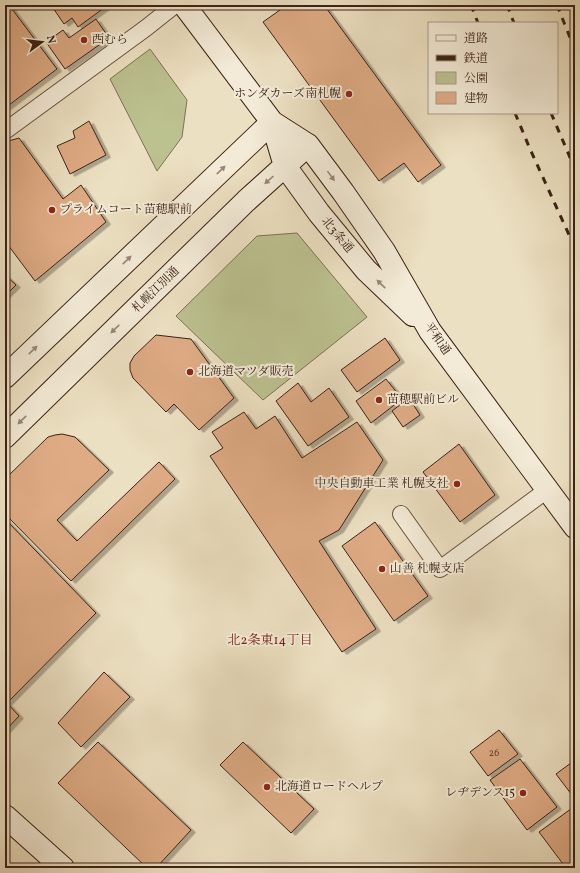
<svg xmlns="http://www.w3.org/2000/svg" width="580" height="873" font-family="Vollkorn,'Noto Serif JP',serif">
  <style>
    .green { fill: #bcc190; stroke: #7c7254 }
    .building { fill: #deab84; stroke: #3c2217; filter: url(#shadow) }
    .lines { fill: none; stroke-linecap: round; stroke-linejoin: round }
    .lane-casing { stroke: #685242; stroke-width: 18 }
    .secondary-casing { stroke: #3c2217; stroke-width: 24 }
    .lane { stroke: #f3ebd7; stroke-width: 16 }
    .secondary { stroke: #f3ebd7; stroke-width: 22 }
    .rail { stroke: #3c2217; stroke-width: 3; stroke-dasharray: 7 7; stroke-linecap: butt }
    .oneway { fill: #988677 }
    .poi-dot { fill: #8f2418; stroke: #f3ebd7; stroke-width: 1.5 }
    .labels { text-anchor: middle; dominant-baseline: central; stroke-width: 4; stroke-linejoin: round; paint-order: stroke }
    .number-label { font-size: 10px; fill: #644432 }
    .poi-label { font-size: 12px; fill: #3c2217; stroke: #f3ebd7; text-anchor: start }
    .street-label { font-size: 12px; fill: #3c2217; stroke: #f3ebd7 }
    .neighbourhood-label { font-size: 13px; fill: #7a1f14; stroke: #f3ebd7 }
  </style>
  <defs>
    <filter id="shadow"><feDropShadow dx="4.5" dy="2.5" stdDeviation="0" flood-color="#0004"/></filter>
  </defs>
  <rect width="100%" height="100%" fill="#ece0c2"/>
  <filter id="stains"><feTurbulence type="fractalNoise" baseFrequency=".005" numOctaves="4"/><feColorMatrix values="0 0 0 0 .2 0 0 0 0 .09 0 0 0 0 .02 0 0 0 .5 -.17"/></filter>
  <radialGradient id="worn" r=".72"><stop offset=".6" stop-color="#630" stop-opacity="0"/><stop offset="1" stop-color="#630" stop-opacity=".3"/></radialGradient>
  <!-- green -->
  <path class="green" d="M150 49 187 100 182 137 157 171 110 79Z
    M297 233 367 317 263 400 176 316 257 236Z"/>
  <!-- building -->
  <path class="building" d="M5 5H9L57 69 5 108Z
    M51 5H108L78 27 72 18 64 24Z
    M287 5H324L441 165 418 182 404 163 379 181 263 22Z
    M96 19 109 38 65 69 46 42 63 30 69 38Z
    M89 121 106 155 70 174 57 146 75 138 73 131Z
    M19 138 63 199 81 185 106 222 35 281 5 241V142Z
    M5 275 16 285 5 296Z
    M156 335 191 339 234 398 199 430 174 404 166 412 133 378 130 370V363L134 356Z
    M385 338 400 360 357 392 341 370Z
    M386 379 402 399 371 423 356 401Z
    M298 383 311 402 329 388 349 417 308 446 276 401Z
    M409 398 420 415 403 427 392 411Z
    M244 412 256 429 275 416 302 458 357 422 383 460 339 530 319 541 376 629 342 652 210 456 223 448 212 432Z
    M62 434 75 437 109 470 57 520 77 541 159 462 175 479 71 581 5 514V479L48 437 55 435Z
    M459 444 495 495 460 522 423 472Z
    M5 519 96 613 7 703 19 716 5 731Z
    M375 522 428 596 394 621 342 546Z
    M104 672 130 697 81 747 58 723Z
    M499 730 518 754 488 776 470 752Z
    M98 742 191 830 156 868H147L58 783Z
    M243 742 314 809 291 833 220 765Z
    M520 759 557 807 527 830 490 780Z
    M575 760V799L556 774Z
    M575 806V868H566L539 832Z"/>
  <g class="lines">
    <defs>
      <path id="lane" d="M5 131 146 28 175 5
        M401 514 440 569 547 490"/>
      <path id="secondary" d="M184 5 272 122 285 166 319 213 366 270 413 315
        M272 122 308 145 343 192 384 251 430 331 575 527
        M5 377 272 122
        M5 437 246 201 308 145
        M5 816 63 868"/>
    </defs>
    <!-- lane casing -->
    <use href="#lane" class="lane-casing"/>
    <!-- secondary casing -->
    <use href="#secondary" class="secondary-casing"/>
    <!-- lane -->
    <use href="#lane" class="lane"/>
    <!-- secondary -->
    <use href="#secondary" class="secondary"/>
    <!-- rail -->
    <path class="rail" d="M471 5 478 23
      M507 5 514 23
      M557 5 575 50
      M515 113 530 149 575 248
      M551 113 575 169"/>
  </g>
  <!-- one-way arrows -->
  <defs><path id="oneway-solid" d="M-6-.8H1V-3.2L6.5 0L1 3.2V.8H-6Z"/></defs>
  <g class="oneway">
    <use href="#oneway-solid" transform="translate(221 170) rotate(-44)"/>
    <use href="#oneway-solid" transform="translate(331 176) rotate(54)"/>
    <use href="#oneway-solid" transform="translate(269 180) rotate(138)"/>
    <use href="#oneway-solid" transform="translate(127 260) rotate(-44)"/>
    <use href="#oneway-solid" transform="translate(381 284) rotate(-136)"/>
    <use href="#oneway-solid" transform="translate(115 329) rotate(136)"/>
    <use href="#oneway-solid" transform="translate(33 350) rotate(-44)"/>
    <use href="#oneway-solid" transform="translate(22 420) rotate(136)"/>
  </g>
  <!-- markers -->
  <g class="poi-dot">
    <circle cx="84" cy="40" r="4"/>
    <circle cx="349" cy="94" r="4"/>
    <circle cx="52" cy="210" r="4"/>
    <circle cx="190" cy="372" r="4"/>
    <circle cx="379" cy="400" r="4"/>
    <circle cx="457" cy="484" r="4"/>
    <circle cx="382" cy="569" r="4"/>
    <circle cx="267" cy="787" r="4"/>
    <circle cx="523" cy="793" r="4"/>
  </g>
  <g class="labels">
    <!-- number labels -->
    <g class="number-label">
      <text x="494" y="753">26</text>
    </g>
    <!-- poi labels -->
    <g class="poi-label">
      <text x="92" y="40">西むら</text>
      <text x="341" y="94" text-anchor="end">ホンダカーズ南札幌</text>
      <text x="60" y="210">プライムコート苗穂駅前</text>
      <text x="198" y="372">北海道マツダ販売</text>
      <text x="387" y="400">苗穂駅前ビル</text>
      <text x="449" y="484" text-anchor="end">中央自動車工業 札幌支社</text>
      <text x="390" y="569">山善 札幌支店</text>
      <text x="275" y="787">北海道ロードヘルプ</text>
      <text x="515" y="793" text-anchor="end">レヂデンス15</text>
    </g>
    <!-- street labels -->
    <g class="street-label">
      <text transform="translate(337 235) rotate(50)">北3条通</text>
      <text transform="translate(156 290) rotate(-44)">札幌江別通</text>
      <text transform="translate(437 339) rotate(55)">平和通</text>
    </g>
    <!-- neighbourhood labels -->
    <g class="neighbourhood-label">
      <text x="270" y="641">北2条東14丁目</text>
    </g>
  </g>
  <!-- margin -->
  <rect width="580" height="873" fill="none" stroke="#ece0c2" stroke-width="20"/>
  <rect x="6" y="6" width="568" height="861" fill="none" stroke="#3c2217" stroke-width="2"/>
  <rect x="10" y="10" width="560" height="853" fill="none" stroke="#3c2217"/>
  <!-- legend -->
  <rect x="428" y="22" width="130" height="92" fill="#f3ebd7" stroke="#aa9b8a"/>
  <rect x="436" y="35" width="20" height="6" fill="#f3ebd7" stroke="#aa9b8a"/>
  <text x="464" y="42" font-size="12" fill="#3c2217">道路</text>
  <rect x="436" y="55" width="20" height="6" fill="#3c2217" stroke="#aa9b8a"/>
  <text x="464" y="62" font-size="12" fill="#3c2217">鉄道</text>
  <rect x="436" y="72" width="20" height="12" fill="#bcc190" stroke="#aa9b8a"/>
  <text x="464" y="82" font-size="12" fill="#3c2217">公園</text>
  <rect x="436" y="92" width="20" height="12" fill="#deab84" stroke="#aa9b8a"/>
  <text x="464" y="102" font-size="12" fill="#3c2217">建物</text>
  <!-- north arrow -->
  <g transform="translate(42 42) rotate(75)" stroke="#f3ebd7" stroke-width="3" paint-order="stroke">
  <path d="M0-3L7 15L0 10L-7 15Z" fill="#3c2217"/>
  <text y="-6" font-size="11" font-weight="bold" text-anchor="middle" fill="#3c2217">N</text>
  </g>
  <rect width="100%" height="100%" filter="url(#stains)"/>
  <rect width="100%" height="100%" fill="url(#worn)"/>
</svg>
